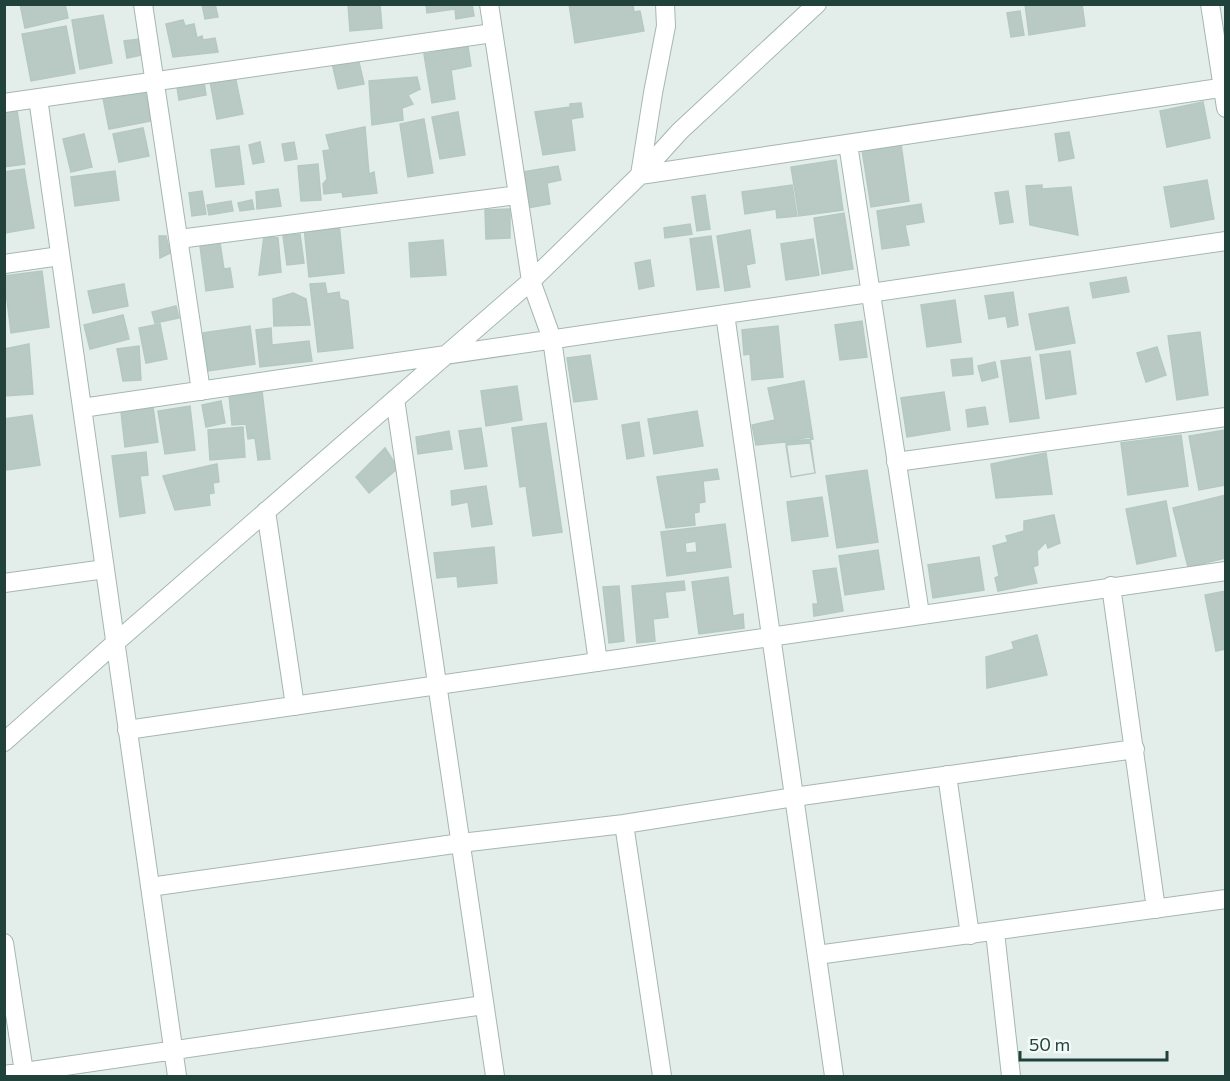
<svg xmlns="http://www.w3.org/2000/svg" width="1230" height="1081" font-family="Commissioner,sans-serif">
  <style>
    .building { fill: #b8cac3; stroke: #b4c9c2; stroke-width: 1.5; fill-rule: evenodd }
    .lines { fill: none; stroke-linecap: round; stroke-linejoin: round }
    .street-casing { stroke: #a5b7b2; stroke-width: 20 }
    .street { stroke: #fff; stroke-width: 18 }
  </style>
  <rect width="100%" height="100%" fill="#e3eeea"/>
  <!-- building -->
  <path class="building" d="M20 4H65L68 18 25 28Z
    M202 4H215L218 17 205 19Z
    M348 4H380L382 28 350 31Z
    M426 4H472L474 16 456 19 455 9 427 13Z
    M569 4H633L634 12 640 11 644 31 575 43Z
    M1025 4H1082L1085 26 1029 35Z
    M1020 11 1024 35 1011 37 1007 13Z
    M103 15 112 63 80 69 72 20Z
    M183 20 185 26 194 24 197 38 202 36 203 40 215 38 218 52 173 57 166 24Z
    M66 26 75 73 31 81 22 34Z
    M139 39 142 55 127 58 124 41Z
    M468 46 471 66 451 70 455 99 432 103 424 54Z
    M358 58 364 84 338 89 332 63Z
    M235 76 243 114 217 119 210 81Z
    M417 77 420 89 408 95 413 104 402 108 403 120 372 125 369 81Z
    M204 82 206 95 179 100 177 87Z
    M145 90 151 121 109 129 103 98Z
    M1203 102 1210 138 1167 147 1160 111Z
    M581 103 583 117 571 119 575 150 543 155 535 112 570 107V104Z
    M17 110 25 164 4 167V112Z
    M458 112 465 155 440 159 432 117Z
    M424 119 433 173 408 177 400 124Z
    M365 127 369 174 374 172 377 193 343 197 342 192 324 194 323 184 327 179 323 151 330 150 326 135Z
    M143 128 149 156 119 162 113 134Z
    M1069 132 1074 158 1059 161 1055 134Z
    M84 134 92 167 71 172 63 139Z
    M260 142 264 162 253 164 249 145Z
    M294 142 297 159 285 161 282 144Z
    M901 144 909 201 871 207 862 150Z
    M239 146 244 184 216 187 211 150Z
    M836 160 843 210 799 216 791 167Z
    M318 164 321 200 301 201 298 166Z
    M558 166 561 180 547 183 550 204 528 208 522 172Z
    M24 169 34 228 4 233V172Z
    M115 171 119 200 75 206 71 177Z
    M1207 180 1214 219 1171 227 1164 187Z
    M792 185 797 216 777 218 776 209 745 214 742 192Z
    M1042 185V189L1071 187 1078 235 1030 225 1026 186Z
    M278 189 281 206 257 209 256 192Z
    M202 191 206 214 192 216 189 193Z
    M1008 191 1013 222 1000 224 995 193Z
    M705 195 710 229 697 231 692 197Z
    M252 200 254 209 240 211 238 203Z
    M231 201 233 211 209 215 207 205Z
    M921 204 924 222 905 225 909 245 882 249 877 211Z
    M510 209V238L486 239 485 210Z
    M844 213 853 269 822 274 814 218Z
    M339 223 344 273 309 277 304 227Z
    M690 224 692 234 665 238 664 228Z
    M750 230 755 263 746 265 750 287 725 291 717 236Z
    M300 234 304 263 287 265 283 236Z
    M159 236H166L170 253 160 258Z
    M264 236 278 238 281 272 259 275Z
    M711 236 719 287 697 290 690 239Z
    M813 239 819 275 786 280 781 244Z
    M443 240 446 275 411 277 409 243Z
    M220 243 224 269 230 268 233 287 206 291 200 246Z
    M650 260 654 286 639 289 635 263Z
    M42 271 49 327 11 333 4 276Z
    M1126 277 1129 292 1093 298 1090 283Z
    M325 283 327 294 339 292 340 299 348 301 353 348 318 352 310 284Z
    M124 284 128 306 93 313 88 291Z
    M1013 292 1018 325 1008 327 1006 316 989 319 985 296Z
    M293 293 306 299 310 325 274 326 273 299Z
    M955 300 961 342 927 347 921 305Z
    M176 306 179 318 155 323 152 312Z
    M1068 307 1075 343 1036 350 1029 314Z
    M123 315 129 339 90 349 84 325Z
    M862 321 867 357 840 360 835 325Z
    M160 324 167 359 146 363 139 328Z
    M250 326 255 364 208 371 203 333Z
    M778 326 783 377 752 380 750 354 744 355 742 330Z
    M271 328 272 345 309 341 312 361 260 367 256 330Z
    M1200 332 1208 395 1177 400 1168 336Z
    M29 344 33 394 4 396V349Z
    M139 346 141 380 123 381 117 349Z
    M1157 347 1166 375 1146 382 1137 353Z
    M1070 351 1076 394 1046 399 1040 355Z
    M590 355 597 399 574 402 567 358Z
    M1030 357 1039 418 1010 422 1001 361Z
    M972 358 973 374 953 376 951 360Z
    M995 362 998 377 982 381 978 366Z
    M804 381 813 439 756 445 752 425 775 420 768 388Z
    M517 386 522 420 486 426 481 391Z
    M262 391 270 459 258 460 255 438 248 439 246 424 232 425 229 395Z
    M944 392 950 430 907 437 901 398Z
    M221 401 225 423 206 427 202 405Z
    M190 406 195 450 165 454 158 411Z
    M153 407 158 442 125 447 121 412Z
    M985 407 988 424 968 427 966 410Z
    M697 411 703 446 654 454 648 419Z
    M32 415 40 465 7 470 4 456V419Z
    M639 422 644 456 627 459 622 425Z
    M546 423 562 532 533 536 526 486 520 487 512 428Z
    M243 427 245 457 210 460 208 430Z
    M481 428 487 466 465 469 459 431Z
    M1226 430V485L1199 490 1189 436Z
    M449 431 452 449 418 454 416 437Z
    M1181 435 1188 486 1128 495 1121 443Z
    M810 437 815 473 791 477 786 441Z
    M810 443 815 473 791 477 786 445Z
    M385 448 398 468 369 493 356 477Z
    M146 452 148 475 140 476 145 513 120 517 112 456Z
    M1046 453 1052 494 996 498 991 464Z
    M217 464 219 482 213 483 214 493 209 494 210 505 175 510 163 476Z
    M717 469 719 479 703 481 705 502 699 503V512L694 513 695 525 666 528 657 477Z
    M867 470 878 542 837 548 826 476Z
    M486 486 492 524 472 527 468 502 452 505 451 491Z
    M1226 495V558L1188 567 1173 508Z
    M822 497 828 536 792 541 787 502Z
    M1166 501 1176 556 1137 564 1126 509Z
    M1054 515 1060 543 1048 548 1046 542 1037 551 1038 565 1033 567 1037 583 998 591 995 578 999 576 993 546 1008 542 1006 536 1024 531V521Z
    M725 524 731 567 667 576 661 532ZM696 541 697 552 686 553 685 543Z
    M494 547 497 583 458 587 457 576 437 578 434 553Z
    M878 550 884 589 845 595 839 556Z
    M979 557 984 590 933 598 928 565Z
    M836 568 843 611 814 616 813 604H818L813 571Z
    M728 577 733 616 743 614 744 628 699 634 692 582Z
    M684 581 685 590 665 592 668 617 653 619 655 641 637 643 632 586Z
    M619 586 624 641 609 643 603 587Z
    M1226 591V649L1216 651 1205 595Z
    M1037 635 1047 675 987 688 986 657 1014 649 1012 642Z"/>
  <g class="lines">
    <defs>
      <path id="street" d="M143 4 201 391
        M489 4 531 281 552 339 598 662
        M665 4 666 26 653 93 640 175 1226 87
        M1210 4 1226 108
        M38 98 177 1076
        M4 103 493 33
        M848 144 920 614
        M179 239 518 195
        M4 264 60 256
        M725 314 834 1076
        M395 399 495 1076
        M82 408 1226 241
        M896 462 1226 417
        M266 511 295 706
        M4 583 105 569
        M1111 586 1156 909
        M127 730 1226 571
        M4 742 115 643 531 281 640 175 680 131 817 4
        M947 775 970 935
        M624 824 662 1076
        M150 887 461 843 624 824 794 797 1135 749
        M995 932 1011 1076
        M4 943 24 1072
        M817 955 1226 899
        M4 1075 484 1005"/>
    </defs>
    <!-- street casing -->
    <use href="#street" class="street-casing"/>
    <!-- street -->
    <use href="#street" class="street"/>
  </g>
  <!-- border -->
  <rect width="1230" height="1081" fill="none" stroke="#20423b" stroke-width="12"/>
  <!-- scale -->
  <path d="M1020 1051v9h147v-9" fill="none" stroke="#20423b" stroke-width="3"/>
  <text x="1029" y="1051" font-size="18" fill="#20423b" stroke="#f4faf7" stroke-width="4.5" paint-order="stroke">50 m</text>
</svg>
